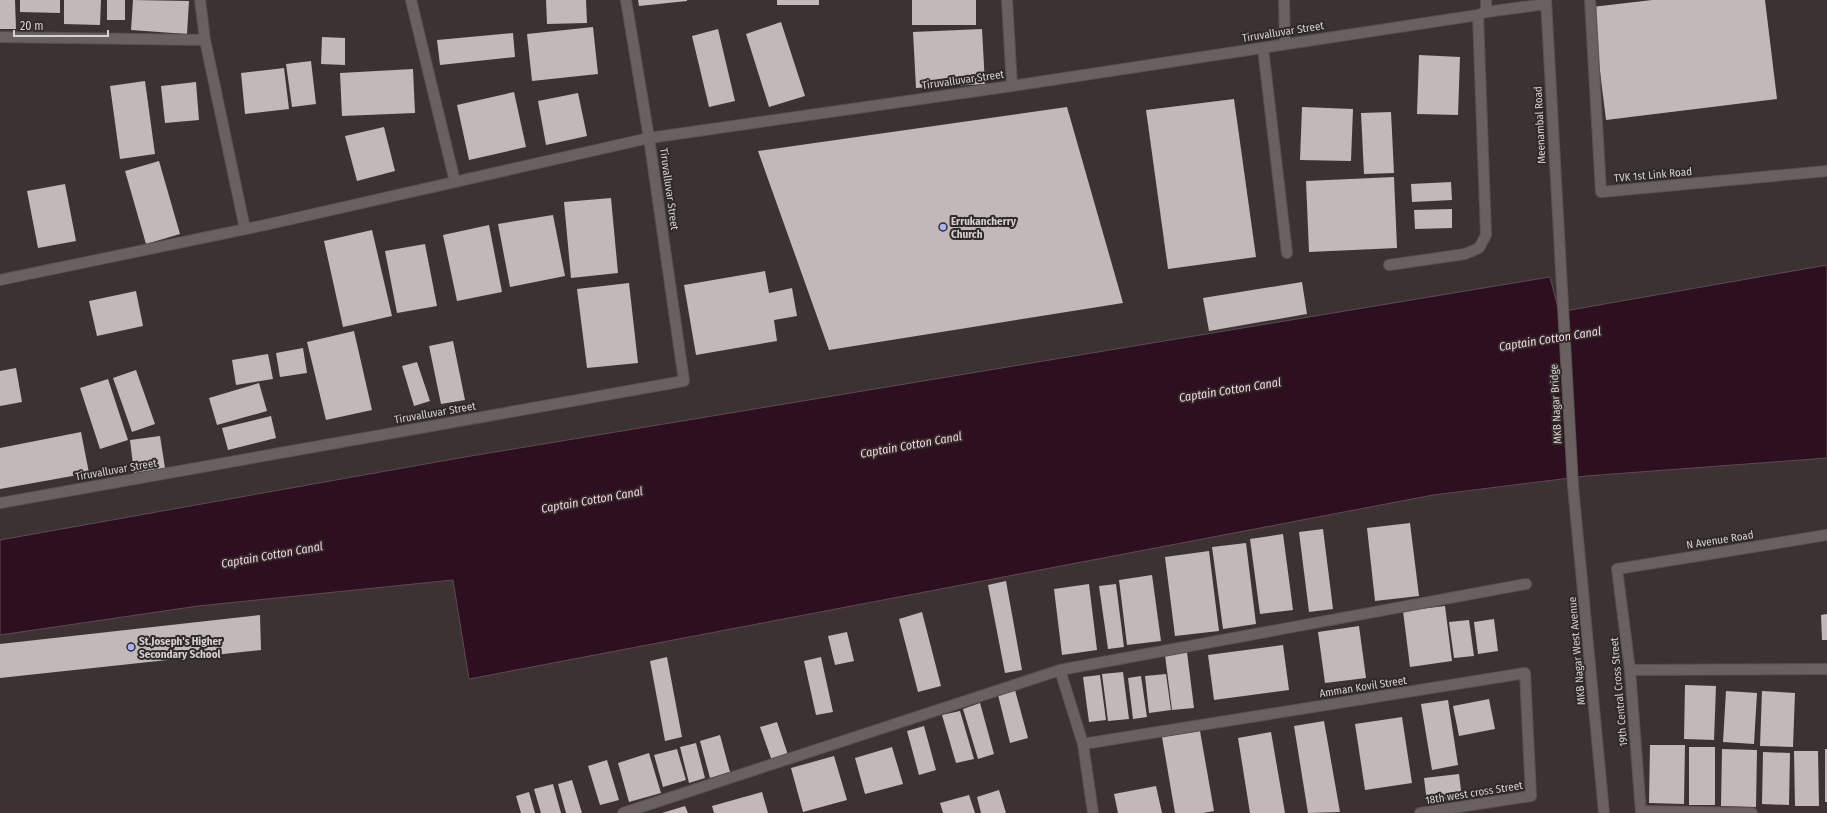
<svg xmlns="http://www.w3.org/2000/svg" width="1827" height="813" font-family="'Fira Sans Condensed',sans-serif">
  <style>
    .water { fill: #2d0f1f; stroke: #5f4954 }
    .building { fill: #c1b8b9 }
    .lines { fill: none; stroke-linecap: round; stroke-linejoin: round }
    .street-casing { stroke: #575251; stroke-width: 12 }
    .secondary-casing { stroke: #575251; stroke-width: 12 }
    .street { stroke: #69615f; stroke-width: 10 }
    .secondary { stroke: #69615f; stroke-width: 10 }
    .poi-dot { fill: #aab0fb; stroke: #302928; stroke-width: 1.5 }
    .labels { text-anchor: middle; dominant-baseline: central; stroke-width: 4; stroke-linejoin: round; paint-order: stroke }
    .street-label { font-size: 11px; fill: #d5d1d0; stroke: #302928 }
    .poi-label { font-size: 11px; font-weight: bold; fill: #d5d1d0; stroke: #302928; text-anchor: start }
    .water-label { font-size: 12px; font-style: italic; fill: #fad2e5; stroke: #302928 }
  </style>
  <rect width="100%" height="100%" fill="#3a3332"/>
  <!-- water -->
  <path class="water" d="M1827 265V458L1586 476 1433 495 469 679 453 580 198 606 0 635V540L459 458 1550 277 1559 312Z"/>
  <!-- building -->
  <path class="building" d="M0 0H15L16 29H0Z
    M20 0H60V13L20 12Z
    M64 0H101L100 25 64 24Z
    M107 0H125V20H107Z
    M133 0 189 1 187 34 131 30Z
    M546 0H586L587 23 547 24Z
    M638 0H687V1L639 6Z
    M777 0H819V5H777Z
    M912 0H976V25H912Z
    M1652 0H1765L1777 99 1606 120 1592 7Z
    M781 22 805 96 769 107 746 34Z
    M593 27 598 74 532 81 527 34Z
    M718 29 735 101 709 107 692 36Z
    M982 29 985 84 916 88 913 32Z
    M513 33 515 57 440 65 437 40Z
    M322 37 345 38V65L321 64Z
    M1419 55 1460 57 1458 115 1417 114Z
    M311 61 316 104 292 107 286 64Z
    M284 68 289 109 245 114 241 73Z
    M413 69 415 113 342 116 340 73Z
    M145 81 155 154 120 159 110 86Z
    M196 82 199 120 165 123 161 86Z
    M514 92 526 147 469 160 457 105Z
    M578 93 587 136 546 145 538 101Z
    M1234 99 1256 257 1168 269 1146 110Z
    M1067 107 1123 303 829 350 758 151Z
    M1302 107 1353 109 1351 161 1300 160Z
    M1391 112 1394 173 1364 174 1361 113Z
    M384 127 395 171 357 181 345 136Z
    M159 161 180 234 146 244 125 171Z
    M1394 177 1397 248 1309 252 1306 181Z
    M1451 182 1452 200 1412 202 1411 184Z
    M65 184 76 241 38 248 27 191Z
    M611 198 618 273 571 278 564 202Z
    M1452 209V228L1415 229 1414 210Z
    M553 215 565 276 510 287 498 224Z
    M489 225 502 292 457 301 443 235Z
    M372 230 392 316 343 327 324 241Z
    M425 244 437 306 397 313 385 251Z
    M765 271 769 293 792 288 797 316 774 320 777 341 696 355 684 285Z
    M1302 282 1307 314 1209 331 1203 298Z
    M629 283 638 363 587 368 577 289Z
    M136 291 143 326 97 336 89 301Z
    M354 331 372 410 326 420 307 342Z
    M453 341 465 400 441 404 429 346Z
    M303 348 307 373 280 377 276 353Z
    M268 354 273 379 236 385 232 360Z
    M417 362 430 401 414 406 402 366Z
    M16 368 22 402 0 406V371Z
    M136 370 155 424 132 432 113 378Z
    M108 379 128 440 100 449 80 388Z
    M259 383 267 411 217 425 209 398Z
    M271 416 276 438 228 450 222 428Z
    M81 432 89 473 0 489V448Z
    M160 436 165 468 134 473 130 440Z
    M1410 523 1419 596 1375 601 1367 528Z
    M1323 529 1333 609 1309 612 1299 532Z
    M1283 534 1293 610 1260 614 1250 539Z
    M1246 543 1256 624 1223 629 1212 547Z
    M1209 551 1219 631 1175 636 1165 557Z
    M1152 575 1161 641 1127 645 1119 580Z
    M1006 581 1022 670 1005 673 988 585Z
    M1089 584 1097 650 1062 655 1054 589Z
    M1116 584 1124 647 1108 649 1099 586Z
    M1445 606 1452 661 1410 667 1403 611Z
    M922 612 941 686 918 692 899 619Z
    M1827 614V640H1822L1821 615Z
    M260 615 261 650 0 678V644Z
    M1494 619 1498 651 1478 654 1474 622Z
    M1469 620 1474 656 1454 658 1449 622Z
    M1359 626 1366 678 1325 683 1318 632Z
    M847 632 854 661 835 665 828 636Z
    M1283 645 1289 690 1214 700 1208 655Z
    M1187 652 1194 708 1172 710 1165 655Z
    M667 657 682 737 665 741 650 661Z
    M821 657 833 712 816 715 804 661Z
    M1123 672 1129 719 1108 721 1102 674Z
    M1166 674 1171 710 1149 713 1145 676Z
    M1100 675 1106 720 1089 722 1083 677Z
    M1141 676 1147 717 1133 719 1128 678Z
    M1685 685 1716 686 1714 740 1684 739Z
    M1015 690 1028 738 1010 743 998 695Z
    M1726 691 1757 693 1754 744 1723 742Z
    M1762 691 1795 693 1793 747 1760 746Z
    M1489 699 1495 729 1459 736 1453 706Z
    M1448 700 1458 765 1432 770 1421 704Z
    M980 703 994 754 978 759 963 709Z
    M960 711 974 759 956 763 942 715Z
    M1402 717 1412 783 1365 790 1355 724Z
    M1324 721 1340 812 1308 813 1294 726Z
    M777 722 788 755 772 761 760 727Z
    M924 726 936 770 919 775 907 731Z
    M1200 731 1214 811 1203 813H1175L1162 737Z
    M1271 732 1285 813H1250L1238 738Z
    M720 735 730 772 710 778 700 741Z
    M696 743 705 778 689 783 680 747Z
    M1650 745H1685L1684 804 1649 803Z
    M892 747 903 784 865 794 855 758Z
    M1689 747H1715V805H1689Z
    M677 749 686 780 663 787 654 755Z
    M1722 749 1757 750 1756 807 1721 806Z
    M1825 749H1827V802H1825Z
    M1794 751H1818L1819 806H1795Z
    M1763 752 1790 753 1789 805 1762 804Z
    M649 753 661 793 629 802 618 763Z
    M834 756 847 800 803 812 791 768Z
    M607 760 619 800 600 805 588 766Z
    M1459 774 1462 798 1427 802 1424 778Z
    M572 780 582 813H566L558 784Z
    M553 784 561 813H541L534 789Z
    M1156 786 1162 813H1118L1114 794Z
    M999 790 1006 813H981L977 797Z
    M529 792 535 813H521L516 796Z
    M762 792 768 813H714L712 806Z
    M969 795 975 813H943L940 803Z
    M685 806 688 813H662Z"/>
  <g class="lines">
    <defs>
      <path id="street" d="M200 0 205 40
        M411 0 455 182
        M1007 0 1012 86
        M1284 0 1285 44
        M1486 0V12
        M1590 0 1601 192 1827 171
        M0 37 205 40 245 229
        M1263 48 1287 253
        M1389 265 1465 254 1479 248 1486 235 1478 15
        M0 280 265 225 649 138 626 0
        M1060 670 1083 744 1093 813
        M1630 670 1827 669
        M1083 744 1525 673 1531 796 1420 813
        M1641 811 1752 813
        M623 813 1060 670 1526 584
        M1641 813 1630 670 1617 569 1827 535"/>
      <path id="secondary" d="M1546 0 1573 486 1604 813
        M0 503 684 381 649 138 1012 86 1478 15 1486 12 1546 4"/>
    </defs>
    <!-- street casing -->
    <use href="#street" class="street-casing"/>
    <!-- secondary casing -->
    <use href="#secondary" class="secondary-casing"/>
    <!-- street -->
    <use href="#street" class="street"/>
    <!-- secondary -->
    <use href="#secondary" class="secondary"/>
  </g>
  <!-- markers -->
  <g class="poi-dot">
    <circle cx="943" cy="227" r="4"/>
    <circle cx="131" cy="647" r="4"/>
  </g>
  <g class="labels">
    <!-- street labels -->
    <g class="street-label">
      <text transform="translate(1283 32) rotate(-9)">Tiruvalluvar Street</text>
      <text transform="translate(963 80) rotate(-8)">Tiruvalluvar Street</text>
      <text transform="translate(1540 125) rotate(-93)">Meenambal Road</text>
      <text transform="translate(1653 175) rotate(-5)">TVK 1st Link Road</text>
      <text transform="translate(669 189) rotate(82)">Tiruvalluvar Street</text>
      <text transform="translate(1556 404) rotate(-93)">MKB Nagar Bridge</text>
      <text transform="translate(435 413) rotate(-10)">Tiruvalluvar Street</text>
      <text transform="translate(116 470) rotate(-10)">Tiruvalluvar Street</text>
      <text transform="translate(1720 540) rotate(-9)">N Avenue Road</text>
      <text transform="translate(1577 651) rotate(-95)">MKB Nagar West Avenue</text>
      <text transform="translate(1363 687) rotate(-9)">Amman Kovil Street</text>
      <text transform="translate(1619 692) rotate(-95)">19th Central Cross Street</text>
      <text transform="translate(1474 793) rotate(-9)">18th west cross Street</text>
    </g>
    <!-- poi labels -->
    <g class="poi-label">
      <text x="951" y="221">Errukancherry<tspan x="951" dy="13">Church</tspan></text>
      <text x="139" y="641">St.Joseph's Higher<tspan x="139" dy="13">Secondary School</tspan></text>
    </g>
    <!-- water labels -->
    <g class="water-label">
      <text transform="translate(1550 339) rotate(-9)">Captain Cotton Canal</text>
      <text transform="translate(1230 390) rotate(-9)">Captain Cotton Canal</text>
      <text transform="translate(911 445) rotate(-10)">Captain Cotton Canal</text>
      <text transform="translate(592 500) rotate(-10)">Captain Cotton Canal</text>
      <text transform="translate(272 555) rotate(-10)">Captain Cotton Canal</text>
    </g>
  </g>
  <!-- scale -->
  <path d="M14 30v6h94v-6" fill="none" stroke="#d5d1d0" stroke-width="2"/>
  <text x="20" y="30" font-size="12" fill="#d5d1d0" stroke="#302928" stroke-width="3" paint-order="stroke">20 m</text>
</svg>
